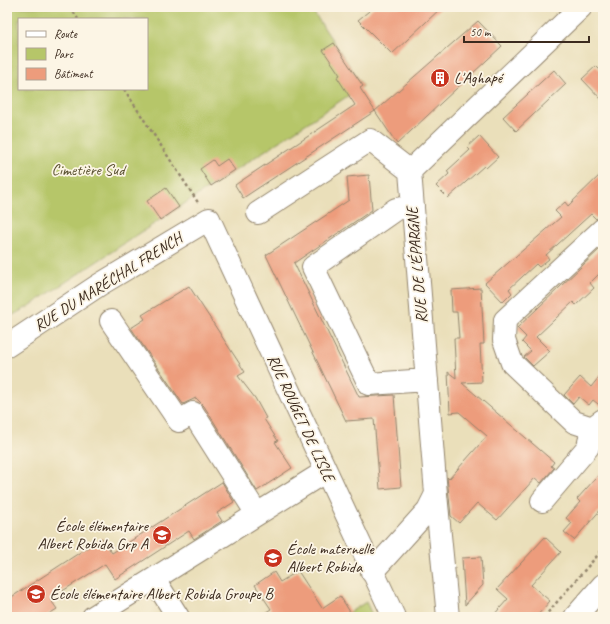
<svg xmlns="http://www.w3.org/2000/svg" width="610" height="624" font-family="Caveat,sans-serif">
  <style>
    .green { fill: #b6c669; stroke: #787844; fill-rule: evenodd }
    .building { fill: #ed9c7c }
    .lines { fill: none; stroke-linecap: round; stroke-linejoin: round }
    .minor-casing { stroke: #92846c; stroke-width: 24 }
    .path { stroke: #92846c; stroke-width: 2.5; stroke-dasharray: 3 3; stroke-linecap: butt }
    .minor { stroke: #fff; stroke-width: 22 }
    .labels { text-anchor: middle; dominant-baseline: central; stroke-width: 3.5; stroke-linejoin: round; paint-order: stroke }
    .poi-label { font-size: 16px; fill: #3b2a1e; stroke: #fcf5e5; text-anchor: start }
    .park-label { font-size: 16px; fill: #5a5131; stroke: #fcf5e5 }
    .street-label { font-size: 16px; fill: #3b2a1e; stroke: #fcf5e5 }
  </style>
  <rect width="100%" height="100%" fill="#fcf5e5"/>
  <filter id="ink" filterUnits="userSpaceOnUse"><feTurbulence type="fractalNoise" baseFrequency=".025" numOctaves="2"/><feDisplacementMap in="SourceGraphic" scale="8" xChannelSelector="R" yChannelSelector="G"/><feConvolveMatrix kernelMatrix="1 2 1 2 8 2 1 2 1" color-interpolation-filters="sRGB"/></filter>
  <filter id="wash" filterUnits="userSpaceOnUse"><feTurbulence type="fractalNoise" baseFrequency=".012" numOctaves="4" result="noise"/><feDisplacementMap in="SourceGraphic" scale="16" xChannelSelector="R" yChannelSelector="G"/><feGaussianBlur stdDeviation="0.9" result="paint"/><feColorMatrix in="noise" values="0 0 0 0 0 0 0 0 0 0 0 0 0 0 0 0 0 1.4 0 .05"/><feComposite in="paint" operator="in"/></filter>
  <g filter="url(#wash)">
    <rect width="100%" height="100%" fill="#eadfba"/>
    <!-- green -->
    <path class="green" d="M7 7H310L363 86 28 307 7 318ZM19 19H147V89H19Z
      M366 602 373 617H342Z"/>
    <g id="blocks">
      <!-- building -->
      <path class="building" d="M374 7H442L392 54 358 20Z
        M478 21 502 46 397 144 375 111Z
        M334 43 363 86 360 88 375 111 243 198 235 185 355 105 337 77 340 75 323 50Z
        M596 66 603 73V101L582 79Z
        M554 70 566 84 516 131 503 117Z
        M479 136 498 157 486 168 484 166 448 198 436 186 449 174 447 171 470 150 467 147Z
        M227 159 235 170 211 186 200 169 213 160 217 166Z
        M603 172V217L596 219 591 214 546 255 549 259 539 267 536 264 509 289 512 293 503 302 485 283 561 217 555 211 565 202 568 206Z
        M369 175 372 210 294 263 359 397 394 395 401 487 380 489 374 419 346 421 266 255 349 200 347 177Z
        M166 188 179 207 160 220 147 201Z
        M603 246V270L590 283 594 288 576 305 573 302 536 337 550 351 533 366 524 357 531 351 522 342 526 337 517 328Z
        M189 286 245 372 238 376 255 398 266 418 264 419 278 441 275 442 292 468 257 491 204 406 196 398 183 404 131 328 145 319 142 315Z
        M481 288 484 344H480L482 382 462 383 554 462 551 466 554 468 541 483 535 478 497 520 477 503 459 523 451 516 447 477 449 479 487 436 459 412 450 413 448 372 456 378 454 338H459L457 312H452L451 290Z
        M603 372V408L593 400 589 405 579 397 573 404 564 395 580 377 591 387Z
        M603 470V507L574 540 564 532 572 523 566 518 580 502 577 499Z
        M222 482 234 502 217 513 222 521 194 539 189 531 115 579 105 564 50 599 57 609 44 617H7V600L102 538 112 553Z
        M545 537 561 552 531 585 550 601 536 617H492L508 599 497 589Z
        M481 557 483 585 465 605 462 558Z
        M298 571 322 608 340 596 350 612 342 617H258L271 609 255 585 274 572 280 582Z"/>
    </g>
  </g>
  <g filter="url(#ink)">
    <use href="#blocks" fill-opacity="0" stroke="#92846c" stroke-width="1"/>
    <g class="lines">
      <defs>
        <path id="minor" d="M413 206 396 209 313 267 369 384 427 380
          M258 213 370 140 410 171
          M603 229 505 320 504 340 512 363 574 422 592 428 603 420
          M111 321 179 421 193 413 257 514
          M7 346 99 285 209 219 394 617
          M436 494 448 617
          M542 501 588 447 592 428
          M372 572 428 510 436 494 410 171 581 7
          M154 579 178 617
          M93 617 326 471
          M575 617 603 585"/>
      </defs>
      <!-- minor casing -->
      <use href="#minor" class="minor-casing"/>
      <!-- path -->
      <path class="path" d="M70 7 78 19
        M124 89 199 204
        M544 617 603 549"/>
      <!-- minor -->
      <use href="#minor" class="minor"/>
    </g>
  </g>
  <!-- icons -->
  <defs>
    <symbol id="building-disc" viewBox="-11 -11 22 22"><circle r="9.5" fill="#c8321e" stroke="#fcf5e5"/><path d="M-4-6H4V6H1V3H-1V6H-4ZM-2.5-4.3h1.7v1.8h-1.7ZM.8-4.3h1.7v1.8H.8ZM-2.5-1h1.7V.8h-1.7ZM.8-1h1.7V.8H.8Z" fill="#fff"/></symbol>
    <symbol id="school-disc" viewBox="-11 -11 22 22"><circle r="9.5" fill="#c8321e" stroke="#fcf5e5"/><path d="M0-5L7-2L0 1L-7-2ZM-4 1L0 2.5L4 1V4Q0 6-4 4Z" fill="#fff"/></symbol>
  </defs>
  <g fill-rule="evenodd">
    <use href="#building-disc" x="429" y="67" width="22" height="22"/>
    <use href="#school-disc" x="151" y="524" width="22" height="22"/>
    <use href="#school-disc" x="262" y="547" width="22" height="22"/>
    <use href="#school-disc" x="25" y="583" width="22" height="22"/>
  </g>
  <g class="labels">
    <!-- poi labels -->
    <g class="poi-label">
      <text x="454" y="78">L'Aghapé</text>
      <text x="148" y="526" text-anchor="end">École élémentaire<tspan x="148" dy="18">Albert Robida Grp A</tspan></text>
      <text x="287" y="549">École maternelle<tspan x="287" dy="18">Albert Robida</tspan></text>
      <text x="50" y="594">École élémentaire Albert Robida Groupe B</text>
    </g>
    <!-- park labels -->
    <g class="park-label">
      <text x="88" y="170">Cimetière Sud</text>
    </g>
    <!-- street labels -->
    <g class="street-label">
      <text transform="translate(417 265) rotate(-95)">RUE DE L'ÉPARGNE</text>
      <text transform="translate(108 282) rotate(-32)">RUE DU MARÉCHAL FRENCH</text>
      <text transform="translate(301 418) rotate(65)">RUE ROUGET DE LISLE</text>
    </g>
  </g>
  <!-- margin -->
  <rect width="610" height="624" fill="none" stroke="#fcf5e5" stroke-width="24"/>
  <!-- legend -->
  <rect x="18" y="18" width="130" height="72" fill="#fcf5e5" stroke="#afa495"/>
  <rect x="26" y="31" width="20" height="6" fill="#ffffff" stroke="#afa495"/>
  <text x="54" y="38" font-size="12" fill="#3b2a1e">Route</text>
  <rect x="26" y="48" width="20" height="12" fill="#b6c669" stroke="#afa495"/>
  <text x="54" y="58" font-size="12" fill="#3b2a1e">Parc</text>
  <rect x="26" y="68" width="20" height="12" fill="#ed9c7c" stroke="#afa495"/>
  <text x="54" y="78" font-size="12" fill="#3b2a1e">Bâtiment</text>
  <!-- scale -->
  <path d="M464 36v6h125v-6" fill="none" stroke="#3b2a1e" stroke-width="2"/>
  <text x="470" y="36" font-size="12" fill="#3b2a1e" stroke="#fcf5e5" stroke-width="3" paint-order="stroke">50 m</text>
</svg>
